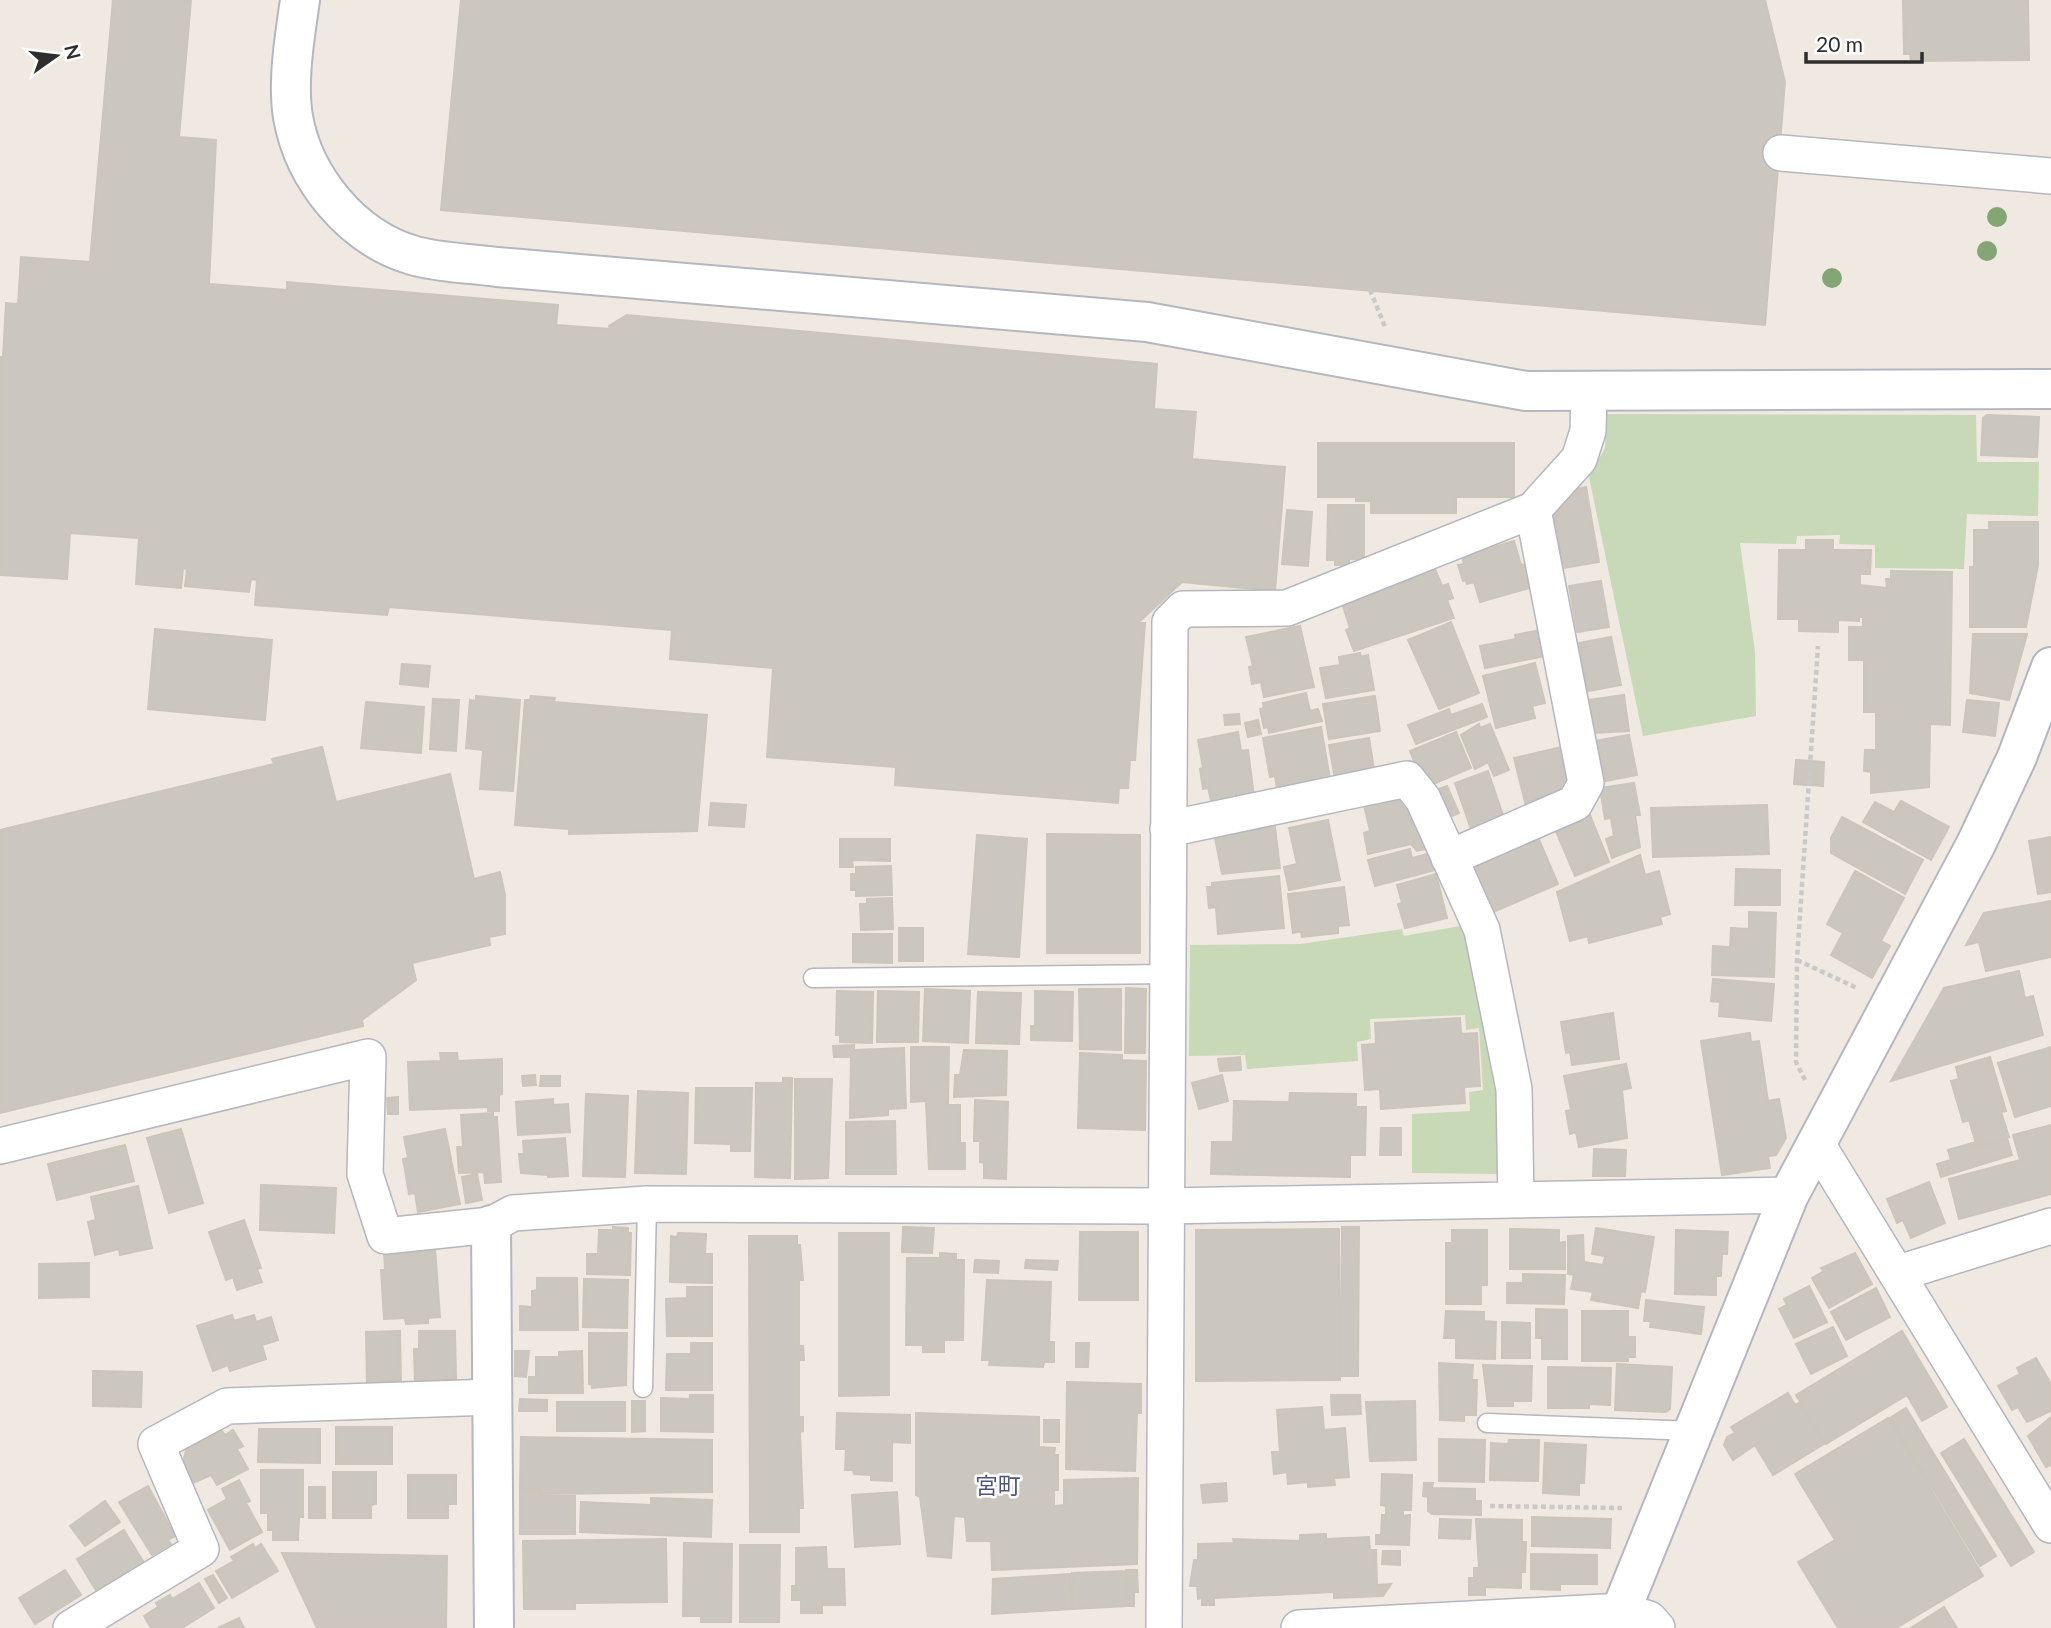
<svg xmlns="http://www.w3.org/2000/svg" width="2051" height="1628" font-family="Lato,'Noto Sans JP',sans-serif">
  <style>
    .cemetery { fill: #c8d9b8 }
    .building { fill: #cbc7bf; stroke: #cbc5ba; stroke-width: 2 }
    .lines { fill: none; stroke-linecap: round; stroke-linejoin: round }
    .lane-casing { stroke: #b4b7c1; stroke-width: 21 }
    .street-casing { stroke: #b4b7c1; stroke-width: 38 }
    .secondary-casing { stroke: #b4b7c1; stroke-width: 42 }
    .path { stroke: #c9c9c9; stroke-width: 4.5; stroke-dasharray: 5 3.5; stroke-linecap: butt }
    .lane { stroke: #fff; stroke-width: 18 }
    .street { stroke: #fff; stroke-width: 35 }
    .secondary { stroke: #fff; stroke-width: 38 }
    .tree { fill: #84a574 }
    .labels { text-anchor: middle; dominant-baseline: central; stroke-width: 5; stroke-linejoin: round; paint-order: stroke }
    .neighbourhood-label { font-size: 23px; fill: #4d5680; stroke: #fff }
  </style>
  <rect width="100%" height="100%" fill="#efe9e1"/>
  <!-- cemetery -->
  <path class="cemetery" d="M1607 414 1976 415 1977 462H2039L2038 516 1967 514 1964 569 1875 568V545L1839 544 1840 535 1797 536 1796 544 1740 543 1755 652 1756 716 1643 736 1589 477 1605 448Z
    M1471 924 1500 1071V1174L1412 1173V1114L1470 1111 1469 1092 1483 1090 1479 1028 1466 1030 1465 1015 1370 1019 1371 1039 1357 1042 1358 1061 1247 1069 1245 1055 1189 1056 1190 945 1301 944 1402 929 1404 936Z"/>
  <!-- building -->
  <path class="building" d="M113 0H191L179 137 216 140 209 284 287 290V282L558 305 556 325 610 329 609 326 627 315 1157 364 1154 409 1196 412 1192 459 1285 467 1275 591 1182 582 1138 623H1145L1135 760H1130L1128 788H1119L1118 803 895 785 896 767 767 757 773 668 670 659 672 630 389 607 387 615 255 605 257 580 251 579 249 592 185 586 187 569 183 568 181 588 136 584 139 538 70 533 67 579 0 575V357H3L6 303 18 304 21 257 90 262Z
    M461 0H1765L1785 82 1765 325 441 210Z
    M1903 0H2028L2029 60 1911 61 1910 54H1904Z
    M1987 415 2039 417 2037 457 1981 455 1983 418Z
    M1318 443H1514V497H1456V513H1371V501H1356V497H1318Z
    M1586 487 1599 562 1563 568 1553 508 1561 507 1559 499 1572 496 1571 490Z
    M1328 505H1364V559H1349V565H1335V560H1327Z
    M1287 510 1312 512 1308 566 1282 564Z
    M1989 522H2038V565L2026 627H1970V567H1974V530H1989Z
    M1806 540H1833V550H1871L1870 574H1860V585L1887 588 1886 579H1891V571L1952 572 1950 725 1930 724 1929 787 1871 793V772L1864 771 1865 750H1876V712H1864V660H1849V627H1863V617H1859V621L1838 620V632L1799 631V619H1778L1779 550H1806Z
    M1514 541 1521 565 1526 564 1533 587 1480 602 1474 582 1467 584 1466 580 1463 581 1458 565 1464 564 1462 556Z
    M1435 569 1442 586 1448 584 1453 598 1447 600 1454 618 1354 651 1346 630 1350 628 1342 603Z
    M1601 581 1609 627 1577 632 1569 586Z
    M1451 622 1479 693 1439 709 1408 640Z
    M1300 626 1314 687 1264 697 1261 682 1252 684 1249 667 1253 666 1246 637Z
    M155 629 272 640 265 720 148 709Z
    M1540 630 1545 656 1485 668 1480 646 1516 639 1515 635Z
    M1973 634H2027L2009 700 1970 693Z
    M1611 637 1621 685 1588 691 1579 643Z
    M1360 653 1361 657 1368 655 1374 690 1326 698 1320 668 1340 665 1339 657Z
    M1535 663 1545 703 1532 706 1535 718 1496 728 1483 676Z
    M402 664 430 666 428 687 400 684Z
    M1306 693 1310 711 1318 709 1322 721 1269 733 1268 727 1264 728 1260 709 1264 708 1263 703Z
    M1624 695 1629 731 1593 733 1588 700Z
    M476 696 520 700 513 791 480 789 483 750 466 748 470 700 476 701Z
    M531 696 555 698 554 702 707 715 697 831 569 834V829L515 825 525 700H530Z
    M1375 696 1380 731 1329 739 1323 704Z
    M433 699 459 700 456 751 430 749Z
    M1967 700 1999 703 1995 736 1963 732Z
    M366 702 424 707 421 753 361 748Z
    M1482 704 1487 717 1416 744 1408 725 1449 709 1451 715Z
    M1239 714 1240 724 1225 725 1224 715Z
    M1258 720 1261 734 1248 737 1245 723Z
    M1479 724 1480 728 1490 724 1509 770 1494 776 1488 762 1475 769 1461 735Z
    M1321 727 1330 779 1277 788 1275 776 1270 777 1263 738Z
    M1238 732 1241 751 1248 750 1254 796 1212 804 1208 788 1203 789 1200 769 1203 768 1198 740Z
    M1456 732 1471 768 1431 785 1421 764 1416 766 1410 751Z
    M1629 735 1637 775 1605 781 1594 741Z
    M1369 738 1374 769 1335 779 1329 745Z
    M322 747 336 802 450 774 474 879 500 872 505 895V934L489 937 490 945 412 963 416 980 362 1020 363 1026 0 1113V830L274 764 272 759Z
    M1562 747 1568 774 1557 794 1537 799 1538 803 1526 806 1514 758Z
    M1796 760 1824 762 1823 786 1794 784Z
    M1488 771 1504 818 1471 829 1455 783Z
    M1634 783 1640 815H1635L1640 847 1612 858 1606 839 1614 836 1611 818 1605 819 1600 788Z
    M1447 786 1459 813 1448 818 1436 790Z
    M1407 796 1413 825 1424 823 1430 848 1417 851 1411 844 1368 854 1364 833 1370 831 1364 805Z
    M1901 801 1949 827 1931 860 1863 822 1875 802 1894 812Z
    M711 803 746 805 744 827 709 825Z
    M1767 805 1769 854 1653 857 1651 808Z
    M1590 815 1609 862 1575 876 1555 829Z
    M1842 817 1923 860 1905 894 1831 853V838Z
    M1328 820 1340 880 1289 890 1284 867 1297 864 1289 828Z
    M1275 827 1280 868 1222 874 1215 838H1219V833Z
    M1047 834 1140 835V953H1047Z
    M977 835 1027 839 1019 957 968 954Z
    M1537 835 1558 884 1491 913 1472 868 1476 867 1474 863Z
    M2051 837V892L2038 894 2029 841Z
    M840 839H890V861L852 860 853 867H840Z
    M1410 849 1412 858 1431 853 1435 870 1375 886 1368 860Z
    M1640 855 1645 875 1659 871 1670 914 1660 917 1662 924 1589 943 1588 936 1570 941 1557 892Z
    M891 866 892 895 856 896V890H851V874H856V867Z
    M1736 869 1780 870V905H1735Z
    M1855 871 1904 898 1881 941 1890 946 1872 978 1831 955 1843 933 1827 924Z
    M1436 874 1447 918 1405 928 1398 904 1402 903 1397 885Z
    M1279 876 1284 928 1218 934 1216 907 1209 908 1207 887H1212V883Z
    M1344 887 1349 925 1338 926V933L1302 937 1301 931 1293 933 1288 894Z
    M892 898 893 929 861 930 860 904H867V899Z
    M2051 901V957L1986 971 1979 942 1966 945 1984 913Z
    M1749 912 1776 913 1774 977 1712 975 1713 946 1730 947 1731 928 1749 929Z
    M899 928H923V961H899Z
    M853 934H892V963L853 962Z
    M2019 971 2025 998 2033 996 2043 1035 1891 1081 1944 988Z
    M1713 979 1774 984 1771 1021 1719 1016 1720 1002 1711 1001Z
    M1126 988 1146 989 1145 1053H1125Z
    M925 989 970 991 968 1043 923 1041Z
    M1079 989H1121V1050L1080 1049Z
    M837 991 873 992 872 1043 840 1042V1035H836Z
    M878 991 919 992 918 1042H877Z
    M1035 991 1073 992 1072 1041 1031 1040V1026H1035Z
    M978 992 1021 993 1019 1044 976 1043Z
    M1613 1013 1619 1059 1572 1065 1570 1052 1566 1053 1561 1022Z
    M1460 1018 1461 1034 1477 1033 1480 1086 1464 1087 1465 1103 1381 1109 1380 1089 1365 1090 1362 1045 1376 1044 1375 1023Z
    M1750 1033 1751 1042 1759 1041 1768 1101 1779 1099 1786 1138 1776 1155 1768 1156 1770 1168 1722 1175 1701 1041Z
    M854 1045V1050L904 1048 906 1108 888 1109V1115L850 1118 851 1057H834L833 1046Z
    M911 1047H949L948 1105H960V1143H965V1169H929L926 1101 911 1102Z
    M2051 1047V1106L2015 1117 1998 1063Z
    M964 1050 1007 1051 1006 1095 954 1097 955 1075H960Z
    M440 1053H457L458 1061 502 1059V1094L499 1095V1111H488V1107L410 1110 408 1062 441 1061Z
    M1080 1053 1122 1055V1060L1146 1061 1145 1130 1078 1128Z
    M1240 1057 1241 1070 1220 1071 1218 1059Z
    M1990 1057 2006 1111 2001 1112 2009 1137 1977 1147 1969 1120 1963 1122 1951 1081 1959 1079 1956 1067Z
    M1626 1064 1631 1088 1622 1090 1627 1138 1579 1147 1576 1132 1570 1134 1566 1111 1571 1110 1564 1076Z
    M535 1075 536 1085 523 1086 522 1076Z
    M1222 1075 1228 1101 1199 1109 1192 1083Z
    M541 1076H560V1086H540Z
    M783 1078H792L790 1178 755 1177 756 1083H783Z
    M795 1079H832L828 1178 795 1179Z
    M696 1088H752L750 1151H731V1144L695 1143Z
    M638 1091 688 1093 686 1174 635 1173Z
    M1290 1093 1356 1094V1107H1366L1365 1155H1350V1177L1211 1174 1212 1142H1233L1234 1101 1289 1102Z
    M586 1094 628 1096 625 1177 583 1176Z
    M398 1097V1114H388L387 1098Z
    M553 1099V1105L568 1104 570 1132 518 1135 516 1102Z
    M975 1100 1008 1102 1006 1179 984 1178V1163L980 1162V1141H974Z
    M493 1113V1117H497L501 1182 485 1183 484 1172 459 1173 457 1147H463L461 1115Z
    M895 1121 896 1174H846V1122Z
    M2051 1125V1194L1959 1219 1949 1179 2020 1160 2013 1135Z
    M1381 1128H1401V1155H1380Z
    M181 1129 203 1203 169 1213 147 1138Z
    M445 1129 460 1204 418 1212 415 1193 409 1194 403 1159 408 1158 404 1137Z
    M565 1138 568 1176 548 1177V1175L521 1173 519 1154H524L523 1141Z
    M2007 1138 2012 1155 1941 1177 1937 1164 1951 1160 1948 1150 1976 1142 1977 1147Z
    M125 1145 134 1181 57 1200 48 1164Z
    M1594 1149 1626 1150 1625 1176H1593Z
    M477 1174 482 1200 466 1203 462 1177Z
    M1929 1182 1945 1223 1911 1238 1903 1220 1897 1223 1887 1199Z
    M261 1185 336 1188 334 1233 260 1230Z
    M138 1186 152 1248 120 1255 119 1249 95 1255 88 1222 96 1220 91 1197Z
    M244 1220 261 1268 257 1269 262 1282 237 1290 233 1277 226 1280 209 1232Z
    M613 1227 628 1228V1233H631L630 1275 587 1274V1254H598L599 1230H613Z
    M903 1227 934 1228 932 1253 902 1252Z
    M1342 1227H1359L1358 1376H1341Z
    M1596 1228 1654 1237 1645 1292 1641 1291 1638 1308 1591 1300 1593 1292 1571 1289 1574 1275 1568 1274V1236L1583 1235 1584 1262 1603 1265 1605 1256 1592 1254Z
    M1339 1229 1340 1380 1196 1381V1230Z
    M1510 1229 1559 1230V1243L1565 1242V1269H1510Z
    M1452 1230H1487V1285H1481V1304H1446V1243H1452Z
    M1676 1230 1728 1232 1727 1254H1722L1721 1276H1716V1295L1675 1294Z
    M1080 1232H1138V1300H1079Z
    M678 1233 706 1234 705 1254H712V1283L670 1282 671 1236 677 1237Z
    M839 1233H889V1395L839 1396Z
    M749 1236H797V1245H800L803 1280H799V1346H803L804 1360H799V1417H803V1431L800 1432 803 1508H799V1532H750Z
    M435 1249 440 1317 428 1318V1323L406 1324 405 1318 384 1319 381 1270H385L384 1252Z
    M940 1253 956 1254V1260H964L963 1340H944V1352H923V1345H906L907 1258H940Z
    M1855 1253 1872 1284 1829 1308 1812 1278 1824 1271 1821 1268Z
    M975 1260 999 1261 998 1273 974 1272Z
    M1026 1260 1058 1261 1057 1270 1025 1268Z
    M89 1263V1297L39 1298V1264Z
    M1523 1274 1565 1275 1564 1304 1507 1303V1283H1523Z
    M537 1278H577L578 1330H520V1306L532 1307V1291L537 1290Z
    M584 1279 628 1280 627 1328 583 1327Z
    M987 1280 1051 1282 1049 1342H1054V1362H1044L1043 1367 989 1365 990 1360H982Z
    M1809 1286 1827 1322 1794 1338 1779 1309 1787 1305 1784 1299Z
    M687 1287H712V1336H667L666 1299 687 1298Z
    M1876 1288 1890 1317 1846 1340 1831 1312Z
    M1646 1300 1704 1307 1701 1334 1650 1327 1651 1321H1644Z
    M1536 1309 1567 1310V1359H1542V1338H1536Z
    M1446 1311 1484 1312V1321L1496 1322 1495 1359 1456 1358V1338H1444Z
    M1582 1311H1628V1337H1635V1357H1628V1361H1582Z
    M232 1315 234 1321 254 1315 256 1322 271 1317 278 1340 262 1345 266 1359 230 1371 228 1365 213 1371 197 1326Z
    M1502 1322 1530 1323V1358H1502Z
    M1833 1327 1847 1356 1811 1374 1796 1344Z
    M400 1331 401 1387H367L366 1332Z
    M419 1331H455L456 1379H449V1384L415 1385 414 1349H419Z
    M1902 1331 1947 1407 1922 1421 1907 1395 1826 1444 1796 1395Z
    M589 1333H627L626 1385 592 1388V1385L589 1384Z
    M691 1343H712V1390H666L667 1354H691Z
    M1076 1343H1089L1088 1367H1076Z
    M515 1351H529L526 1377 515 1376Z
    M582 1351 583 1393H529V1377H536V1357H559V1352Z
    M2036 1358 2051 1384V1411L2027 1422 2018 1407 2012 1410 1998 1386 2020 1374 2017 1368Z
    M1439 1363 1473 1365 1472 1380H1477L1476 1415H1464V1421L1440 1420Z
    M1617 1364 1672 1367 1670 1409 1666 1412 1615 1410Z
    M1483 1365 1532 1366 1531 1401H1513V1406H1488Z
    M1548 1367 1611 1368 1610 1405 1589 1404V1408H1548Z
    M93 1371 142 1372 141 1407 93 1406Z
    M1067 1382 1141 1384V1413H1137L1135 1471 1066 1469Z
    M1788 1393 1795 1405 1799 1403 1824 1444 1773 1475 1755 1445 1733 1460 1724 1445 1727 1437 1735 1433 1731 1427Z
    M690 1395H713V1432L661 1431V1398L690 1399Z
    M1331 1395H1360L1361 1414 1332 1415Z
    M520 1399 547 1400V1411H519Z
    M632 1401H645V1431L632 1432Z
    M1415 1401 1416 1460 1370 1461 1366 1402Z
    M557 1402H625V1431H557Z
    M1322 1407 1324 1430 1345 1428 1349 1477 1334 1478 1335 1485 1308 1487V1482L1288 1484 1287 1472 1274 1474 1272 1452H1280L1277 1410Z
    M1906 1408 1996 1556 1980 1566 1890 1418Z
    M837 1413 910 1415V1443L892 1442V1481L871 1480V1475L854 1474 853 1470H845L846 1449H836Z
    M916 1413 1039 1417V1447L1055 1448 1054 1455H1058V1490H1054V1506L1064 1505V1480L1138 1478 1137 1564 992 1570 991 1541H967L965 1517 954 1516 951 1558 928 1556 920 1497 916 1495Z
    M2051 1417V1465L2046 1467 2028 1436Z
    M1888 1418 1983 1576 1896 1628H1838L1798 1562 1835 1540 1795 1474Z
    M1044 1420H1059V1442H1044Z
    M336 1427H392V1464H336Z
    M259 1429H320V1463L258 1462Z
    M233 1430 243 1446 237 1449 248 1469 217 1485 211 1475 193 1483 183 1464 186 1450 222 1431 225 1435Z
    M521 1437 712 1440V1492L541 1494 540 1489H520Z
    M1439 1439 1485 1440 1484 1482 1439 1481Z
    M1964 1439 2034 1552 2011 1566 1941 1453Z
    M1509 1440H1539L1538 1481 1490 1480 1491 1443 1508 1444Z
    M1545 1443 1586 1445 1584 1483H1579V1495L1543 1493Z
    M261 1470H303V1517H299L298 1540H273V1530H268V1513H261Z
    M333 1472H376V1504L371 1505V1518H333Z
    M1382 1474 1412 1475 1411 1510H1403V1516L1410 1515 1409 1545 1376 1544V1535H1381L1382 1515H1386V1506L1381 1505Z
    M408 1475H456V1504H448V1518H408Z
    M239 1480 250 1501 246 1503 262 1532 230 1550 208 1510 227 1499 222 1489Z
    M1226 1483 1227 1501 1203 1503 1201 1485Z
    M1424 1483H1433L1432 1488 1475 1489V1501H1481V1515L1432 1514 1428 1511V1497L1423 1496Z
    M148 1486 175 1536 168 1540 171 1544 152 1555 119 1502Z
    M309 1487H325V1518H309Z
    M520 1490H539V1495L575 1496V1534H520Z
    M897 1492 900 1544 855 1547 852 1495Z
    M651 1498 712 1500 711 1537 580 1532 581 1502 651 1505Z
    M105 1501 120 1522 85 1546 70 1526Z
    M1532 1517 1611 1519 1610 1548 1532 1546Z
    M1440 1519 1471 1520 1470 1539 1439 1538Z
    M1476 1519 1522 1520V1542H1526L1525 1572H1521V1588L1485 1587V1595H1469V1578H1474V1568H1479Z
    M124 1530 144 1563 97 1592 77 1559Z
    M1326 1534V1539L1369 1537 1370 1550H1376L1377 1585 1391 1584 1383 1596 1334 1598V1592L1214 1598V1605H1202V1598L1198 1599 1197 1586H1190L1194 1560H1198V1544L1234 1543 1233 1539 1300 1541V1535Z
    M666 1539 667 1602 575 1603V1609H524L523 1541Z
    M684 1543 732 1544 731 1622H701V1616H683Z
    M253 1544 255 1548 261 1544 278 1571 232 1598 216 1571 234 1561 231 1557Z
    M740 1545H780L779 1622H740Z
    M826 1547 827 1569H844L845 1605H822V1613H801V1600H792V1586H796V1548Z
    M1383 1551H1400V1565L1382 1564Z
    M282 1553 447 1556 446 1628H317Z
    M1531 1554 1597 1555V1584H1560V1590L1531 1589Z
    M65 1570 81 1595 35 1624 19 1598Z
    M1126 1570H1137L1138 1592H1134V1606H1128Z
    M1125 1571 1127 1606 1073 1609 1072 1573Z
    M1070 1574 1071 1609 992 1614 993 1579Z
    M213 1575 227 1598 219 1603 205 1579Z
    M199 1583 214 1608 182 1628H151L144 1616 158 1607 156 1603 170 1595 172 1599Z
    M1944 1607 1957 1628H1911Z
    M239 1618 244 1628H218Z"/>
  <g class="lines">
    <defs>
      <path id="lane" d="M813 978 1167 974
        M643 1388 647 1204
        M1487 1423 1694 1431"/>
      <path id="street" d="M1781 153 2051 176
        M1168 829 1407 779 1423 799 1482 930 1514 1089 1516 1200
        M1449 858 1575 803 1586 783 1533 510
        M1817 1144 2051 1525
        M0 1146 368 1057 365 1174 385 1236 491 1225 513 1213 647 1204 1165 1206 1789 1195
        M1899 1273 2051 1226
        M71 1628 201 1549 156 1444 227 1406 493 1397
        M1164 1628 1170 622 1183 609 1287 608 1533 510 1579 459 1588 431 1589 392
        M1299 1628 1622 1611 1649 1619 1657 1628"/>
      <path id="secondary" d="M300 0C295 36 287 80 293 117 304 179 352 237 412 255 438 263 469 263 497 267L1147 322 1526 391 2051 389
        M491 1225 494 1628
        M1614 1628 1789 1195 1976 844 2017 757 2051 667"/>
    </defs>
    <!-- lane casing -->
    <use href="#lane" class="lane-casing"/>
    <!-- street casing -->
    <use href="#street" class="street-casing"/>
    <!-- secondary casing -->
    <use href="#secondary" class="secondary-casing"/>
    <!-- path -->
    <path class="path" d="M1370 290 1385 327
      M1797 960 1857 988
      M1805 1080 1796 1062 1797 960 1818 646
      M1490 1506 1622 1508"/>
    <!-- lane -->
    <use href="#lane" class="lane"/>
    <!-- street -->
    <use href="#street" class="street"/>
    <!-- secondary -->
    <use href="#secondary" class="secondary"/>
  </g>
  <!-- trees -->
  <g class="tree">
    <circle cx="1997" cy="217" r="10"/>
    <circle cx="1987" cy="251" r="10"/>
    <circle cx="1832" cy="278" r="10"/>
  </g>
  <g class="labels">
    <!-- neighbourhood labels -->
    <g class="neighbourhood-label">
      <text x="998" y="1485">宮町</text>
    </g>
  </g>
  <!-- north arrow -->
  <g transform="translate(56 56) rotate(76)" stroke="#ffffff" stroke-width="5" paint-order="stroke">
  <path d="M0-5L12 26L0 18L-12 26Z" fill="#2e2e2e"/>
  <text y="-10" font-size="19" font-weight="bold" text-anchor="middle" fill="#2e2e2e">N</text>
  </g>
  <!-- scale -->
  <path d="M1806 52v10h116v-10" fill="none" stroke="#2e2e2e" stroke-width="3.5"/>
  <text x="1816" y="52" font-size="21" fill="#2e2e2e" stroke="#ffffff" stroke-width="5" paint-order="stroke">20 m</text>
</svg>
